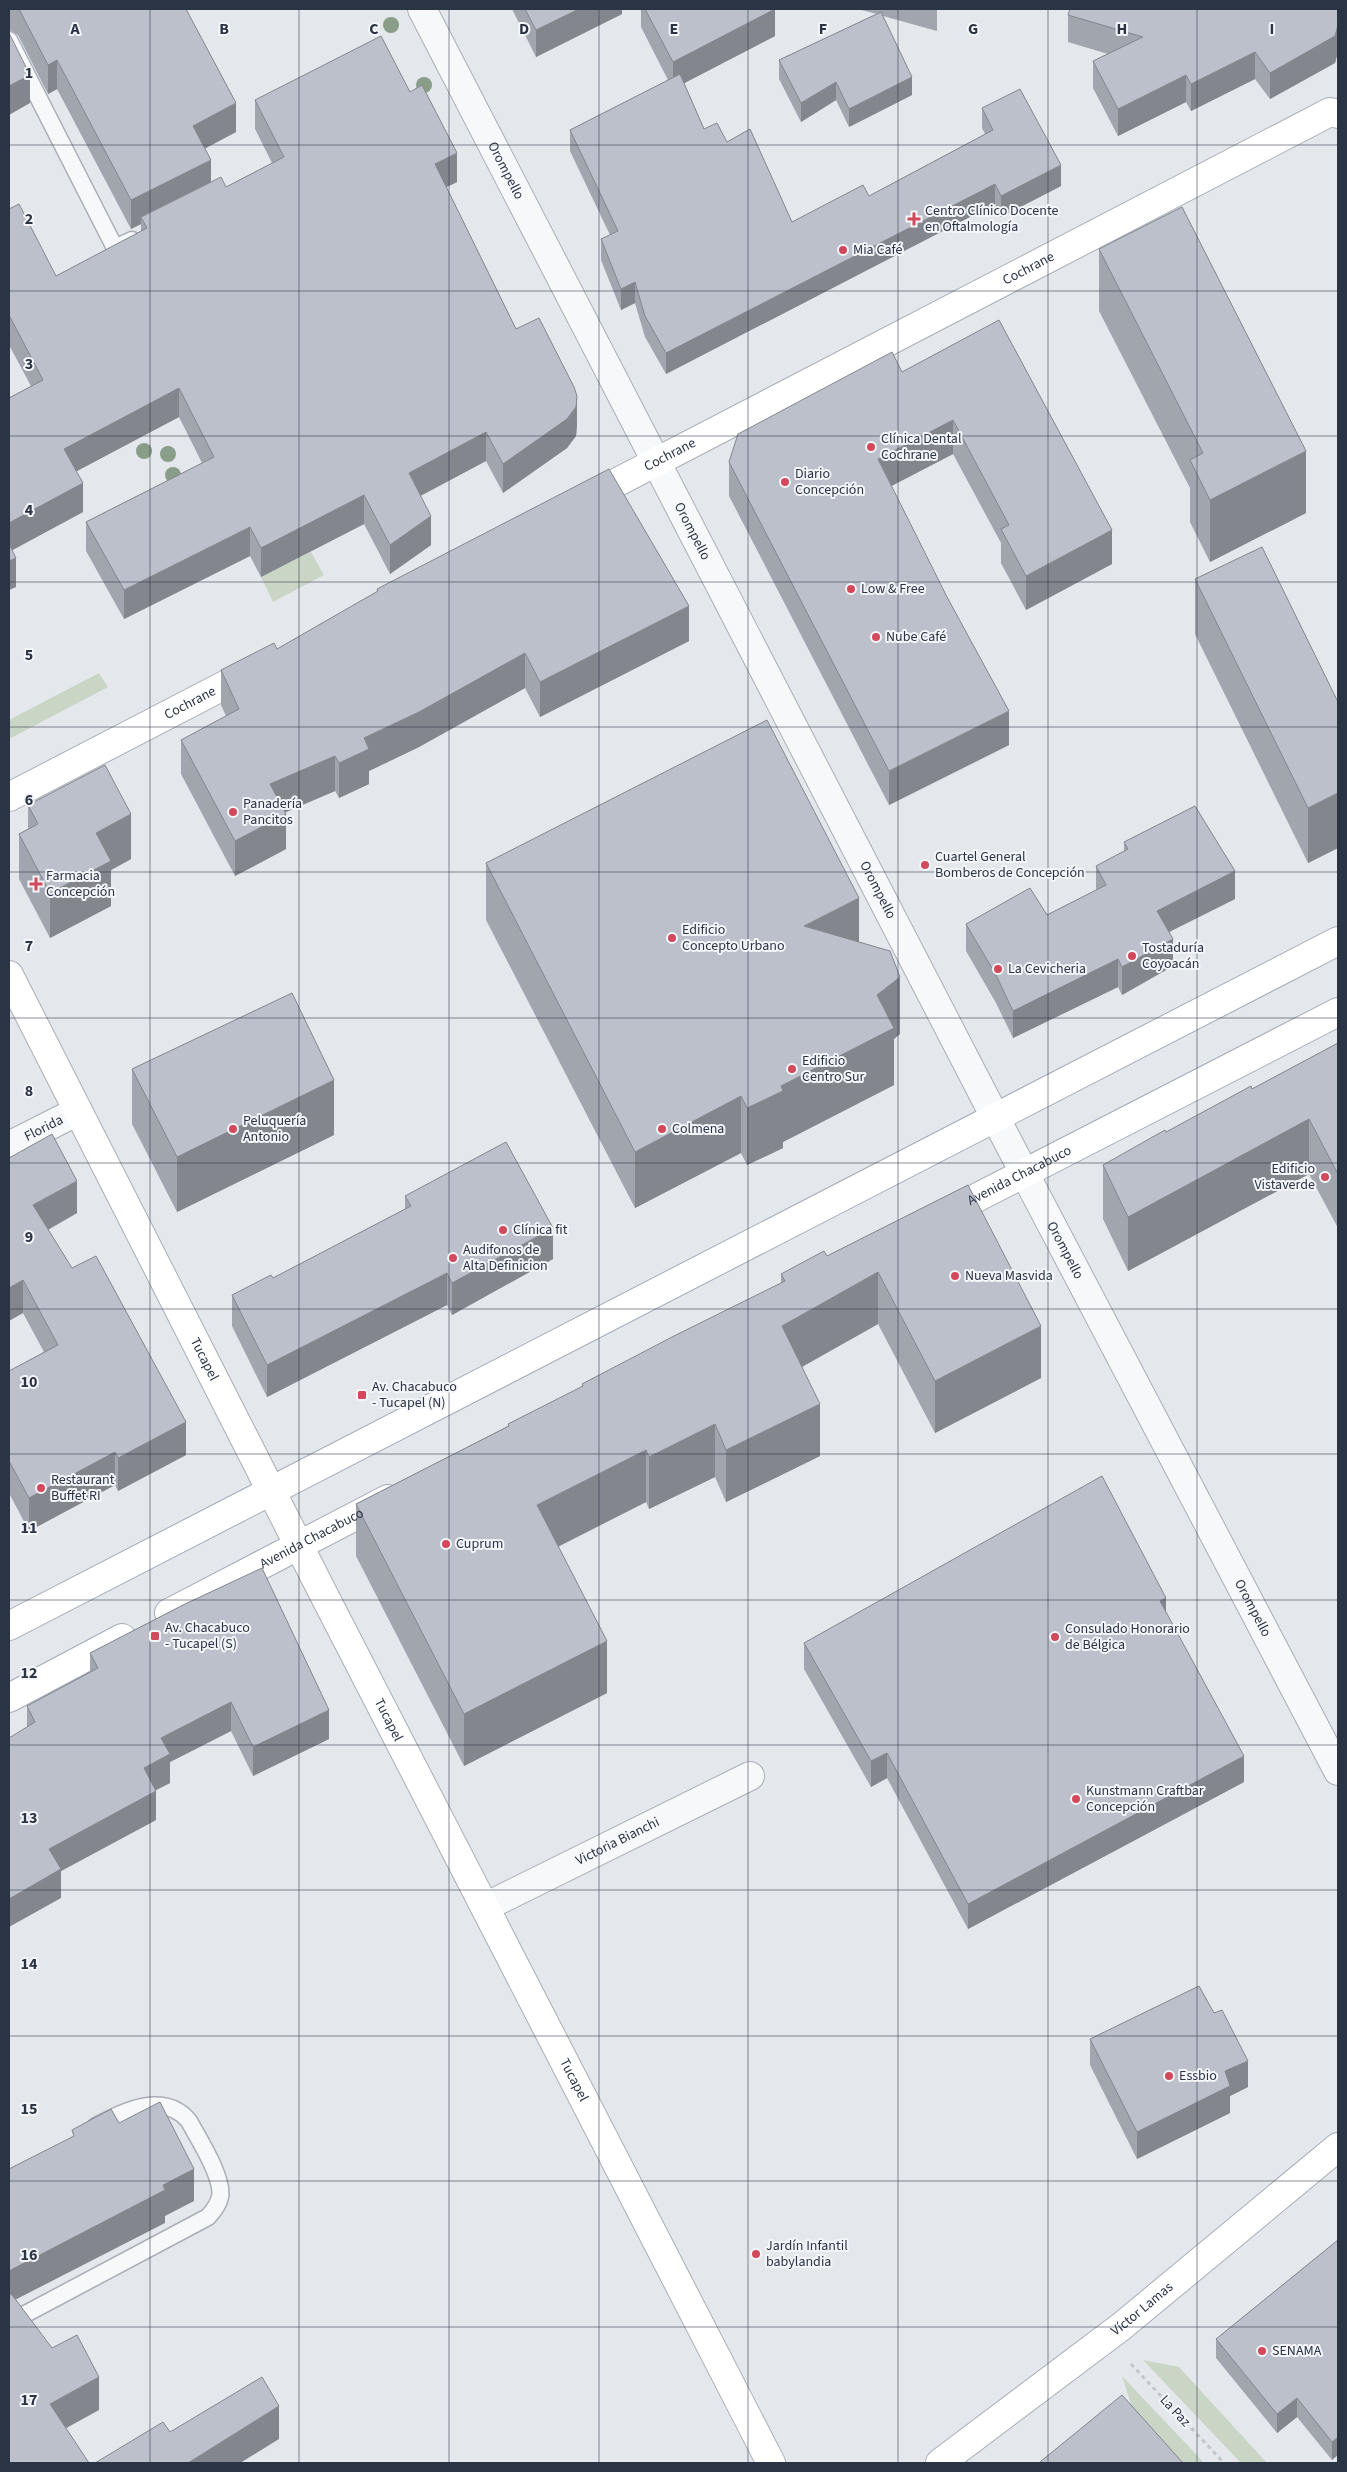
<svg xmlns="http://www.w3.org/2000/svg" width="1347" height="2472" font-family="'Source Sans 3',sans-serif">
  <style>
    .green { fill: #c9d6c5 }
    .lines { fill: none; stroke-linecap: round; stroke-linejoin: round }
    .lane-casing { stroke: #a9aeb7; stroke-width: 19 }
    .street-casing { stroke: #a9aeb7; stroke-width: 30 }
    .secondary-casing { stroke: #a9aeb7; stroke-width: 30 }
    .primary-casing { stroke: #a3abb8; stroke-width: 30 }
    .path { stroke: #c2c5cb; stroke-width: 3; stroke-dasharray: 4 4; stroke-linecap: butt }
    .lane { stroke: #f7f8fa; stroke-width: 16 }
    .street { stroke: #f7f8fa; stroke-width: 28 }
    .secondary { stroke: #fff; stroke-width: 28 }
    .primary { stroke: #fff; stroke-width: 28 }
    .tree { fill: #899d89 }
    .wall { fill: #a1a5ae }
    .shaded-wall { fill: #83868d }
    .building { fill: #bbc0ca; stroke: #83868d }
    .grid { fill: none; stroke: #2b3445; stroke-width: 1; stroke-opacity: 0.55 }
    .poi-dot { fill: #d1495b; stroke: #f4f6f9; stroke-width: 2 }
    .labels { text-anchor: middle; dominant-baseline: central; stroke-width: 4; stroke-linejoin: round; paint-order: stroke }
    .street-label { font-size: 14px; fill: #2b3445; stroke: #f4f6f9 }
    .poi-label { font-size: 14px; fill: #2b3445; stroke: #f4f6f9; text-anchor: start }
    .grid-label { font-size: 16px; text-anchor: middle; font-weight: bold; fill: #2b3445; stroke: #f4f6f9; stroke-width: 4; stroke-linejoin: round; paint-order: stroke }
  </style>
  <rect width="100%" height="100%" fill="#e4e7ec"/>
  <!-- green -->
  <path class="green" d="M311 552 324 575 273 602 261 577Z
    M99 673 108 687 9 739V720Z
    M1143 2360 1179 2367 1267 2463H1241Z
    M1122 2376 1193 2451 1204 2463H1182L1135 2417Z"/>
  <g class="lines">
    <defs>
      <path id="lane" d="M9 40 115 248 132 240
        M16 2319 208 2217C213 2211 218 2206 220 2197 224 2178 198 2138 189 2121 164 2091 125 2111 96 2126"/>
      <g id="street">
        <path id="s1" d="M422 9 995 1117 1338 1771"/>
        <path id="s2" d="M9 1146 78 1111"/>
        <path id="s3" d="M485 1907 750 1776"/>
      </g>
      <g id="secondary">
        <path id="s4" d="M583 500 1330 112 1338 114"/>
        <path id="s5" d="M9 797 254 670"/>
        <path id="s6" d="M9 975 324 1595 771 2463"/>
        <path id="s7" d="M940 2463 1122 2326 1338 2147"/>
      </g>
      <g id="primary">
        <path id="s8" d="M943 1215 1338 1012"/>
        <path id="s9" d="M169 1613 388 1499"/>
        <path d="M9 1626 1338 941"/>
        <path d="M9 1698 122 1638"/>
      </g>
    </defs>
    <!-- lane casing -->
    <use href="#lane" class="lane-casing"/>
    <!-- street casing -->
    <use href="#street" class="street-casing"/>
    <!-- secondary casing -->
    <use href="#secondary" class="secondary-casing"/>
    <!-- primary casing -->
    <use href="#primary" class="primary-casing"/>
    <!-- path -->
    <path class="path" d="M1131 2364 1224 2463"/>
    <!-- lane -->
    <use href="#lane" class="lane"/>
    <!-- street -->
    <use href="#street" class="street"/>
    <!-- secondary -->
    <use href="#secondary" class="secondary"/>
    <!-- primary -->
    <use href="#primary" class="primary"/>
  </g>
  <!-- trees -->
  <g class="tree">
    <circle cx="391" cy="25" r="8"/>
    <circle cx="424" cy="85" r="8"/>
    <circle cx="144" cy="451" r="8"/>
    <circle cx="168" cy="454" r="8"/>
    <circle cx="173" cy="475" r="8"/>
  </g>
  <!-- wall -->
  <path class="wall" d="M9 9H186L236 132 205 148 211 182 226 187 272 163 255 129V100L410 92 457 182 446 187 516 329 577 425 576 436 567 448 503 493 486 461 420 496 431 545 390 574 364 524 261 577 250 556 124 619 86 551V522L202 463 179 417 76 471 83 512 12 550 16 587 9 590V398L31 386 9 345V209L56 276 141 232V224L131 229 57 89 48 94 18 35 10 30H9Z
    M512 9H622V14L536 57Z
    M641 9H775V36L684 83 704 129 727 142 792 222 869 196 985 134 982 128V108L1061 186 1001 217 995 204 666 374 645 337 635 303 621 310 601 260V239L610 235 570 151V130L668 80 641 27Z
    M858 9H937V31L883 16 912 95 849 127 836 100 801 122 779 79V60L877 14Z
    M1338 9V52L1335 63 1270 99 1255 79 1191 111 1186 102 1118 136 1093 88V61L1108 54 1068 42V15Z
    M1099 249 1306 513 1210 562 1190 522V488L1099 311Z
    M902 372 1112 564 1026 610 1001 563V543L953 454 891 486 1009 745 889 805 729 496V462Z
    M1195 579 1338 702V848L1308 863 1195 634Z
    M377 589 689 641 540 717 525 688 419 747 369 771V784L339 798 335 791 285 812 286 849 235 876 181 774V740L226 716 221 705V670L277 649 377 592Z
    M28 805 131 859 111 870V906L50 938 19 879V834L28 829Z
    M1124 842 1235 899 1169 932 1173 966 1122 995 1118 987 1013 1038 996 1003 966 951V924L1047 915 1096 890V866L1124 851Z
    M486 863 859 942 900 1034 894 1039V1085L783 1142V1148L747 1165 741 1153 635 1208 486 920Z
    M1338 1043V1228L1309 1174 1128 1271 1103 1219V1165L1252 1089Z
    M132 1069 334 1135 177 1212 132 1124Z
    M9 1158 77 1213 48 1230 186 1455 118 1491 115 1485 29 1531 9 1493V1371L44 1352 23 1313Z
    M968 1185 1041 1378 935 1433 878 1324 802 1367 820 1456 726 1502 715 1477 649 1509 646 1502 558 1547 607 1693 464 1766 356 1556V1504L508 1426V1424L582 1387V1384L781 1283V1274L827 1256Z
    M405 1196 553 1259 452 1315 447 1305 267 1397 232 1326V1295L273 1278 405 1209Z
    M185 1604 329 1739 253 1776 231 1731 170 1762V1783L156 1790V1820L61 1871V1898L27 1727V1706L90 1672V1653Z
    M1166 1613 1244 1782 968 1929 887 1778 871 1787 804 1669V1643Z
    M1214 2013 1248 2087 1230 2096V2113L1137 2159 1090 2065V2039Z
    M1338 2240 1332 2460 1297 2417 1277 2433 1216 2358V2339Z"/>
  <!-- shaded-wall -->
  <path class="shaded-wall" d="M579 9H622V14L536 57V30Z
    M775 9V36L673 89V62Z
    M1338 25V52L1335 63 1270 99V73Z
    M1255 52V79L1191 111V84Z
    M57 60V89L48 94V65Z
    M30 75V103L9 115V86Z
    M1186 75V102L1118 136V109Z
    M912 77V95L849 127V109Z
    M836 82V100L801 122V103Z
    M236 103V132L193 155V126Z
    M457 153V182L435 193V164Z
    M211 160V189L141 217V224L131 229V200Z
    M1061 165V186L1001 217V196Z
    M995 184V204L666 374V353Z
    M635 282V303L621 310V289Z
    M179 388V417L64 478V449Z
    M577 396V425L576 436 567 448 503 493V464Z
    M953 420V454L878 493V459Z
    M486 432V461L409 502V473Z
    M1306 451V513L1210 562V500Z
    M83 483V512L9 552V523Z
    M364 495V524L261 577V548Z
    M431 516V545L390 574V545Z
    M250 527V556L124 619V590Z
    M1112 530V564L1026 610V576Z
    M16 558V587L9 590V561Z
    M689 606V641L540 717V682Z
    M525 653V688L419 747 369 771V784L339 798V763L364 738Z
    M1009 711V745L889 805V771Z
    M335 756V791L270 819V784Z
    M1338 793V848L1308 863V808Z
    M131 814V859L111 870V906L50 938V893L96 833Z
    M286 814V849L235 876V841Z
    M1235 871V899L1157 938V911Z
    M859 898V955L804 926Z
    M1173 939V966L1122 995V967Z
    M1118 959V987L1013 1038V1011Z
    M900 977V1034L894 1039V1085L783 1142V1148L747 1165V1108L781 1086 877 995Z
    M334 1080V1135L177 1212V1157Z
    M741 1096V1153L635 1208V1152Z
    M1309 1119V1174L1128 1271V1217Z
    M77 1181V1213L33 1238V1205Z
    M553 1228V1259L452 1315V1283Z
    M878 1272V1324L782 1378V1326Z
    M447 1273V1305L267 1397V1365Z
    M23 1280V1313L9 1321V1288Z
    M1041 1326V1378L935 1433V1381Z
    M820 1404V1456L726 1502V1450Z
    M186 1422V1455L118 1491V1458Z
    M715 1424V1477L649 1509V1457Z
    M646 1450V1502L537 1557V1505Z
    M115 1452V1485L29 1531V1498Z
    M1166 1598V1623L1160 1601Z
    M607 1641V1693L464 1766V1714Z
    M231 1702V1731L170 1762V1783L144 1796V1768L161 1738Z
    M329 1710V1739L253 1776V1747Z
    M887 1753V1778L871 1787V1761Z
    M1244 1756V1782L968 1929V1904Z
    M156 1791V1820L61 1871V1898L9 1927V1899L49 1849Z
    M1248 2061V2087L1230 2096V2113L1137 2159V2132L1225 2071Z
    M194 2169V2201L165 2216V2223L9 2303V2271L163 2185Z
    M99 2377V2410L50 2437V2404Z
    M1297 2398V2417L1277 2433V2414Z
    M279 2406V2439L240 2463H188Z
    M1338 2437V2455L1332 2460V2442Z"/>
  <!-- building -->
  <path class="building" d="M19 9H186L236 103 193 126 211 160 131 200 57 60 48 65Z
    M525 9H579L536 30Z
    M645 9H775L673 62Z
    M1070 9H1338V25L1335 36 1270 73 1255 52 1191 84 1186 75 1118 109 1093 61 1143 37 1068 15Z
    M881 12 912 77 849 109 836 82 801 103 779 60Z
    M9 33 30 75 9 86Z
    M381 36 410 92 422 85 457 153 435 164 516 329 539 318 574 387 577 396 576 407 567 419 503 464 486 432 409 473 431 516 390 545 364 495 261 548 250 527 124 590 86 522 214 457 179 388 64 449 83 483 9 523V398L43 380 9 315V209L19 204 56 276 147 228 141 217 221 177 226 187 284 157 255 100Z
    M680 74 704 129 717 123 727 142 750 129 792 222 863 185 869 196 993 130 982 108 1020 89 1061 165 1001 196 995 184 666 353 645 316 635 282 621 289 601 239 618 231 570 130Z
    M1182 207 1306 451 1210 500 1190 460 1203 453 1099 249Z
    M999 320 1112 530 1026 576 1001 529 1009 525 953 420 878 459 947 597 1009 711 889 771 729 462 738 434 892 352 902 372Z
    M609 469 689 606 540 682 525 653 419 712 364 738 369 749 339 763 335 756 270 784 286 814 235 841 181 740 239 709 221 670 274 643 277 649 378 591 377 589Z
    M9 544 16 558 9 561Z
    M1262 547 1338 702V793L1308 808 1195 579Z
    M767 720 859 898 804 926 890 951 900 977 877 995 894 1028 781 1086 783 1091 747 1108 741 1096 635 1152 486 863Z
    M105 765 131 814 96 833 111 861 50 893 19 834 38 824 28 805Z
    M1195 806 1235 871 1157 911 1173 939 1122 967 1118 959 1013 1011 996 975 966 924 1030 888 1047 915 1106 885 1096 866 1128 849 1124 842Z
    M292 993 334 1080 177 1157 132 1069Z
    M1338 1043V1174L1309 1119 1128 1217 1103 1165 1165 1130 1166 1132 1251 1086 1252 1089Z
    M52 1134 77 1181 33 1205 72 1268 96 1256 186 1422 118 1458 115 1452 29 1498 9 1461V1371L58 1345 23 1280 9 1288V1158Z
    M506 1142 553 1228 452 1283 447 1273 267 1365 232 1295 271 1275 273 1278 411 1206 405 1196Z
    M968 1185 1041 1326 935 1381 878 1272 782 1326 820 1404 726 1450 715 1424 649 1457 646 1450 537 1505 607 1641 464 1714 356 1504 509 1426 508 1424 583 1386 582 1384 674 1336 785 1281 781 1274 824 1251 827 1256Z
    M1102 1476 1166 1598 1160 1601 1244 1756 968 1904 887 1753 871 1761 804 1643Z
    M262 1568 329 1710 253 1747 231 1702 161 1738 170 1754 144 1768 156 1791 49 1849 61 1869 9 1899V1738L35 1722 27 1706 98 1668 90 1653 185 1604Z
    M1199 1986 1214 2013 1222 2010 1248 2061 1225 2071 1230 2086 1137 2132 1090 2039Z
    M160 2102 194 2169 163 2185 165 2190 9 2271V2169L74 2136 72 2130 111 2109 119 2123Z
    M1338 2240V2437L1332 2442 1297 2398 1277 2414 1216 2339Z
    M9 2293 13 2296 52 2348 77 2335 99 2377 50 2404 89 2463H9Z
    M262 2377 279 2406 188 2463H95L163 2422 170 2432Z
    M1122 2395 1183 2463H1041L1040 2462Z"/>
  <!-- grid -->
  <path class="grid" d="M150 9V2463M299 9V2463M449 9V2463M599 9V2463M748 9V2463M898 9V2463M1048 9V2463M1197 9V2463M9 145H1338M9 291H1338M9 436H1338M9 582H1338M9 727H1338M9 872H1338M9 1018H1338M9 1163H1338M9 1309H1338M9 1454H1338M9 1600H1338M9 1745H1338M9 1890H1338M9 2036H1338M9 2181H1338M9 2327H1338"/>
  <!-- markers -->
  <g class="poi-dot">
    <path d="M911.5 211.5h5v5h5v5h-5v5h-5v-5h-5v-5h5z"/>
    <circle cx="843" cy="250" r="5"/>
    <circle cx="871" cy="447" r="5"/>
    <circle cx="785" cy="482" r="5"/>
    <circle cx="851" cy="589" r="5"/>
    <circle cx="876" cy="637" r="5"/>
    <circle cx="233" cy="812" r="5"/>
    <circle cx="925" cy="865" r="5"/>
    <path d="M33.5 876.5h5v5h5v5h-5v5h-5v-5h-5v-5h5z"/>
    <circle cx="672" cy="938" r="5"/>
    <circle cx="1132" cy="956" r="5"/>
    <circle cx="998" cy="969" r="5"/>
    <circle cx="792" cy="1069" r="5"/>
    <circle cx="233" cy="1129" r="5"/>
    <circle cx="662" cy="1129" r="5"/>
    <circle cx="1325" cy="1177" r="5"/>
    <circle cx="503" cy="1230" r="5"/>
    <circle cx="453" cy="1258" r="5"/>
    <circle cx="955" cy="1276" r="5"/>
    <rect x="357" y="1390" width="10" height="10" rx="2.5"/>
    <circle cx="41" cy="1488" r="5"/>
    <circle cx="446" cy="1544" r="5"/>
    <rect x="150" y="1631" width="10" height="10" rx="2.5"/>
    <circle cx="1055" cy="1637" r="5"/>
    <circle cx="1076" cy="1799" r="5"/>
    <circle cx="1169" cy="2076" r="5"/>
    <circle cx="756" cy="2254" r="5"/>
    <circle cx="1262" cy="2351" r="5"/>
  </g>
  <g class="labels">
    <!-- street labels -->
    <g class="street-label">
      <text stroke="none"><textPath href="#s1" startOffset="182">Orompello</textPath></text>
      <text stroke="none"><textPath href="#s4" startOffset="502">Cochrane</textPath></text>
      <text stroke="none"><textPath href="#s4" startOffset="98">Cochrane</textPath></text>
      <text stroke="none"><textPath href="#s1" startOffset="588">Orompello</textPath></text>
      <text stroke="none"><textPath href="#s5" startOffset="204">Cochrane</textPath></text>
      <text stroke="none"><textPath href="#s1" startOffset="992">Orompello</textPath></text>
      <text stroke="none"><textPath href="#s2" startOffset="39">Florida</textPath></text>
      <text stroke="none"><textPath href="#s8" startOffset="86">Avenida Chacabuco</textPath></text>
      <text stroke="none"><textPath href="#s1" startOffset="1398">Orompello</textPath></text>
      <text stroke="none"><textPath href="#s6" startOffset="431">Tucapel</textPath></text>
      <text stroke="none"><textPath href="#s9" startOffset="161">Avenida Chacabuco</textPath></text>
      <text stroke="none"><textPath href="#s1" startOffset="1802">Orompello</textPath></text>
      <text stroke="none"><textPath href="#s6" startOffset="836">Tucapel</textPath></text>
      <text stroke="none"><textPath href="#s3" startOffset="148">Victoria Bianchi</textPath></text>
      <text stroke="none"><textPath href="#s6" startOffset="1241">Tucapel</textPath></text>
      <text stroke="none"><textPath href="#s7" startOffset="254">Víctor Lamas</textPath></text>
      <text transform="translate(1175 2411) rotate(47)">La Paz</text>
    </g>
    <!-- poi labels -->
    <g class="poi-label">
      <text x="925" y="211">Centro Clínico Docente<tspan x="925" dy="16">en Oftalmología</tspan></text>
      <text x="853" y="250">Mia Café</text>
      <text x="881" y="439">Clínica Dental<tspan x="881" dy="16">Cochrane</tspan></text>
      <text x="795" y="474">Diario<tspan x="795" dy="16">Concepción</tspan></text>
      <text x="861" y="589">Low &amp; Free</text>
      <text x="886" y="637">Nube Café</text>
      <text x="243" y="804">Panadería<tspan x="243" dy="16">Pancitos</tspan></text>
      <text x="935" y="857">Cuartel General<tspan x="935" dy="16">Bomberos de Concepción</tspan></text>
      <text x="46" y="876">Farmacia<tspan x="46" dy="16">Concepción</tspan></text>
      <text x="682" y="930">Edificio<tspan x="682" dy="16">Concepto Urbano</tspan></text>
      <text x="1142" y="948">Tostaduría<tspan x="1142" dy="16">Coyoacán</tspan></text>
      <text x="1008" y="969">La Cevicheria</text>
      <text x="802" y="1061">Edificio<tspan x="802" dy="16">Centro Sur</tspan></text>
      <text x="243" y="1121">Peluquería<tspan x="243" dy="16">Antonio</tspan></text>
      <text x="672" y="1129">Colmena</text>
      <text x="1315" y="1169" text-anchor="end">Edificio<tspan x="1315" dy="16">Vistaverde</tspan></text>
      <text x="513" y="1230">Clínica fit</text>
      <text x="463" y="1250">Audifonos de<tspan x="463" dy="16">Alta Definicion</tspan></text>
      <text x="965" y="1276">Nueva Masvida</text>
      <text x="372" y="1387">Av. Chacabuco<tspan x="372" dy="16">- Tucapel (N)</tspan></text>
      <text x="51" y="1480">Restaurant<tspan x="51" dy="16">Buffet RI</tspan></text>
      <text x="456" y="1544">Cuprum</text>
      <text x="165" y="1628">Av. Chacabuco<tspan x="165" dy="16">- Tucapel (S)</tspan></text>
      <text x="1065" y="1629">Consulado Honorario<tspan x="1065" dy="16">de Bélgica</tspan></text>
      <text x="1086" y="1791">Kunstmann Craftbar<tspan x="1086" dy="16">Concepción</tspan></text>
      <text x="1179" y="2076">Essbio</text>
      <text x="766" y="2246">Jardín Infantil<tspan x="766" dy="16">babylandia</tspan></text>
      <text x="1272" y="2351">SENAMA</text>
    </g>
  </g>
  <g class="grid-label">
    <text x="75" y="34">A</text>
    <text x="224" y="34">B</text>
    <text x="374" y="34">C</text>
    <text x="524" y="34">D</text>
    <text x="674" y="34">E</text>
    <text x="823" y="34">F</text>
    <text x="973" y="34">G</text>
    <text x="1122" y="34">H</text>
    <text x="1272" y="34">I</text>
    <text x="29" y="78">1</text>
    <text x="29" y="224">2</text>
    <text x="29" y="369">3</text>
    <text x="29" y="515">4</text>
    <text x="29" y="660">5</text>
    <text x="29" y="805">6</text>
    <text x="29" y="951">7</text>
    <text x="29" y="1096">8</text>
    <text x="29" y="1242">9</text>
    <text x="29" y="1387">10</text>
    <text x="29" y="1533">11</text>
    <text x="29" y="1678">12</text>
    <text x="29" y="1823">13</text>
    <text x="29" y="1969">14</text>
    <text x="29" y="2114">15</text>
    <text x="29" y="2260">16</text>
    <text x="29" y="2405">17</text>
  </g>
  <!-- border -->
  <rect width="1347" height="2472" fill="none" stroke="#2b3445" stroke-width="20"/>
</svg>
